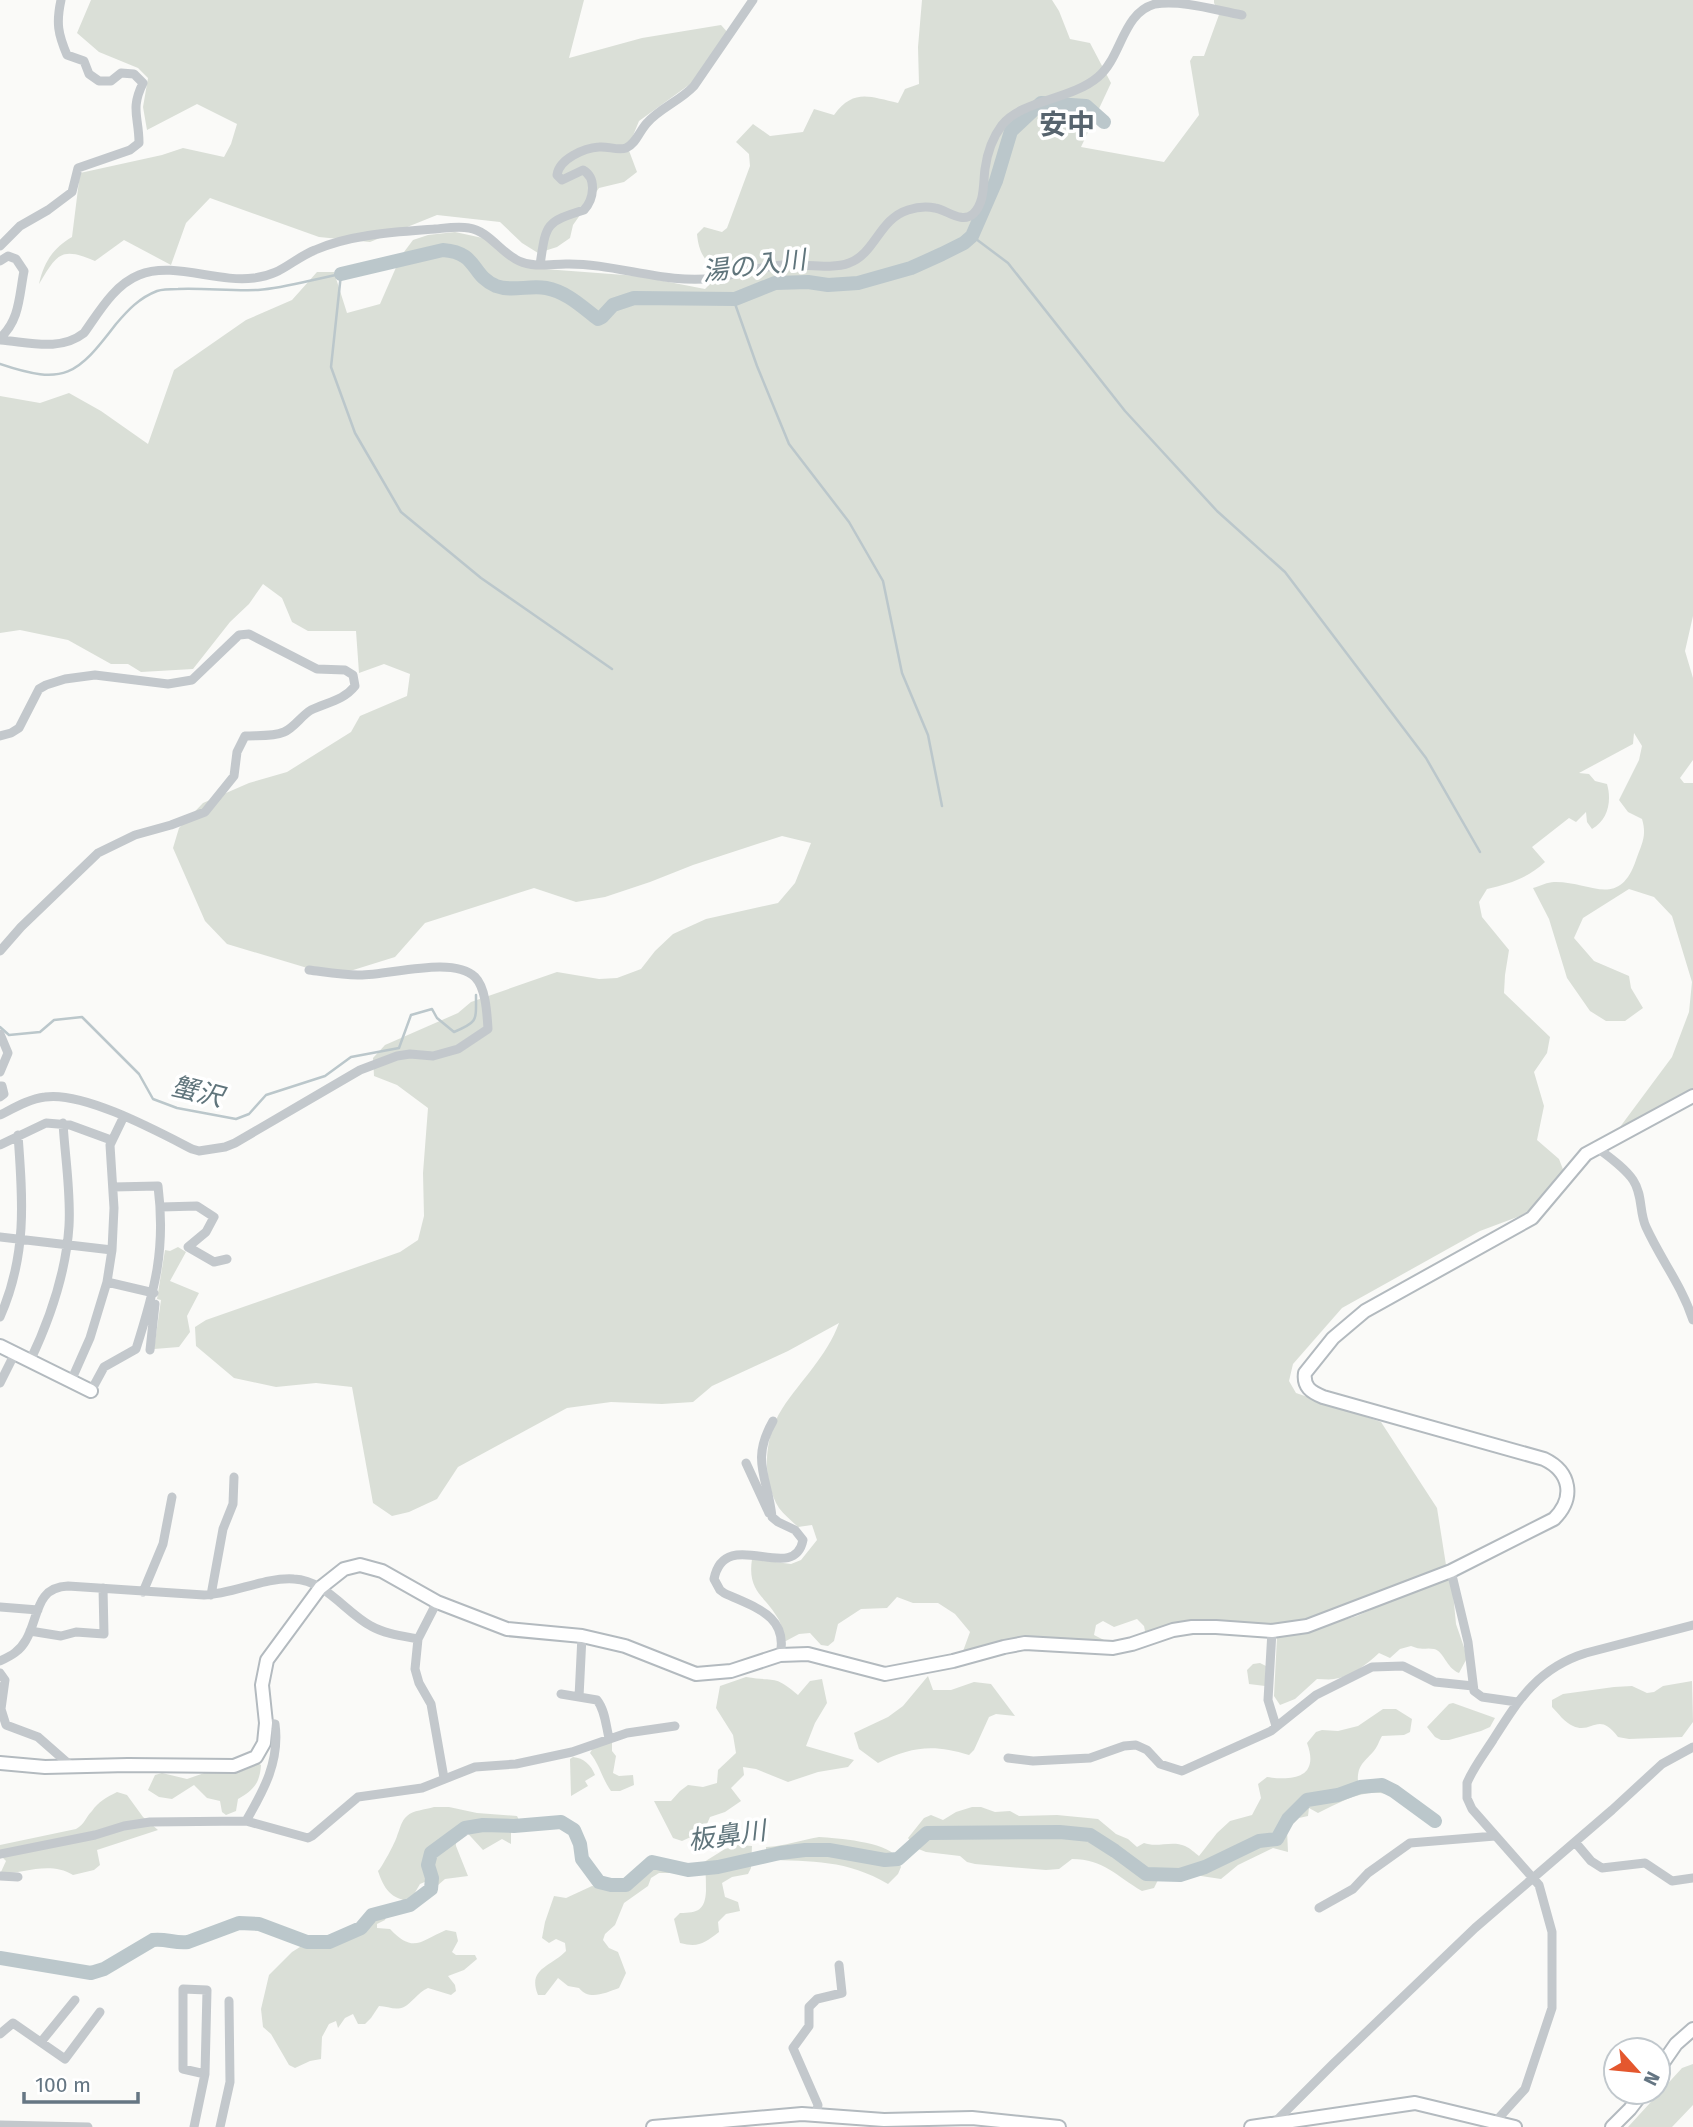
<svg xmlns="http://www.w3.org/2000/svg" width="1693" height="2127" font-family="'Fira Sans','Noto Sans JP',sans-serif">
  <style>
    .green { fill: #dadfd7 }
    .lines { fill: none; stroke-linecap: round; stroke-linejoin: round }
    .stream { stroke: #bbc7cb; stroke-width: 2.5 }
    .river { stroke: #bbc7cb; stroke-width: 14 }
    .secondary-casing { stroke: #b3babf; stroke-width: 16 }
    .street { stroke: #c3c8cc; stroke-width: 9 }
    .secondary { stroke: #fff; stroke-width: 12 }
    .labels { text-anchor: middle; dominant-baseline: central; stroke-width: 7; stroke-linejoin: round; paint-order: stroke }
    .water-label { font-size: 26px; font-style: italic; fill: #60757c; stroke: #fff }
    .quarter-label { font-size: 28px; font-weight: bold; fill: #57646e; stroke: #fff }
  </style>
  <rect width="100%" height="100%" fill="#fafaf8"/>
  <!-- green -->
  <path class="green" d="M91 0H584L569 58 642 38 721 25 729 34 700 77 639 121 628 148 637 172 624 182 599 188 573 225 570 238 557 247 538 253 522 243 500 222 437 215 370 242 319 237 210 198 186 223 171 265 124 240 95 261C61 246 57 254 39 284 44 262 53 248 72 237L80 173 162 155 183 148 224 157 231 144 237 124 197 104 147 130 143 107 148 78 138 68 99 52 77 33Z
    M922 0H1052L1059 11 1070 39 1090 43 1111 83 1081 147 1164 162 1199 115 1190 61 1193 56H1204L1220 12 1214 3V0H1693V616L1685 651 1693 678V760L1680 778 1684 783H1693V1089L1620 1127 1672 1057 1689 1012 1692 982 1672 916 1654 897 1629 889 1583 918 1574 938 1594 961 1629 976 1631 988 1643 1008 1625 1021H1606L1590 1011 1567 978 1549 919 1533 888C1540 886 1548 882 1554 882 1590 881 1619 910 1636 860 1642 843 1647 836 1642 819L1628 812 1619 800 1639 760 1642 746 1634 733 1633 744 1579 773 1589 774 1595 781 1607 784C1612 801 1608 820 1592 829L1587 822 1586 812 1576 822 1569 818 1532 847 1545 862C1528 878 1509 884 1487 889L1479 902 1482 917 1509 950 1505 975 1504 993 1550 1037 1547 1053 1534 1072 1544 1106 1537 1140 1559 1159 1564 1172 1539 1204 1520 1216 1480 1231 1342 1308 1293 1364 1289 1381 1296 1393 1381 1422 1437 1508 1446 1565 1328 1615 1280 1626 1146 1636 1144 1626 1137 1619 1114 1627 1103 1621 1096 1625 1094 1635 1104 1640 1106 1646 1039 1642 962 1654 970 1632 955 1614 938 1603H913L897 1597 887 1608 861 1609 838 1624 834 1641 828 1646 821 1645 810 1633 799 1634 784 1642C783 1635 782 1626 779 1620 765 1595 747 1592 752 1559L791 1564 801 1560 817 1540 812 1525 798 1527C792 1521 784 1515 779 1508 761 1479 764 1437 782 1409 801 1380 827 1356 839 1323L788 1351 712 1386 693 1402 662 1404 611 1402 567 1408 458 1467 437 1499 409 1512 392 1516 373 1503 352 1387 316 1383 276 1387 234 1378 196 1346 195 1327 206 1320 400 1252 418 1240 424 1216 423 1173 428 1108 397 1085 374 1076 373 1058 385 1045 458 1013 471 1002 557 972 599 979 617 978 641 969 655 951 673 934 706 919 778 903 795 883 811 843 782 836 693 865 650 882 605 897 576 902 534 888 425 923 395 957 334 976 227 944 205 921 173 848 179 828 203 803 249 783 287 772 351 732 360 716 407 696 410 674 384 664 359 673 356 631H308L292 622 282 598 263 584 249 604 230 622 193 669 141 672 128 664H111L68 640 20 630 0 633V396L40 403 69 393 101 411 148 444 174 370 246 320 292 300 317 272H334L347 313 380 304 401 256 413 240 428 235 455 232 492 240 531 268 638 276 705 289 720 274C705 261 699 254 697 234L704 227 722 232 727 228 750 166 749 154 736 142 753 124 770 136 803 132 814 109 834 115C854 88 870 97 898 103L905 89 919 84 918 47Z
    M178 1247 186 1252 170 1281 199 1293 187 1316 190 1332 179 1347 154 1349 161 1300 157 1299 165 1250 170 1251Z
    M1449 1579 1453 1593 1456 1624 1466 1653V1660L1459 1673C1446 1668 1444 1651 1434 1649 1425 1647 1423 1651 1411 1646L1400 1649 1390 1658 1379 1653C1367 1664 1351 1677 1334 1679 1329 1680 1323 1679 1317 1679L1295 1699 1280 1705 1274 1696 1277 1637 1293 1635 1357 1616 1414 1590Z
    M1260 1663 1266 1666 1265 1686 1249 1684 1247 1670 1253 1664Z
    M928 1676 933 1690H951L974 1682 991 1684 1015 1716 996 1714 989 1717 974 1750 969 1755C934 1744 912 1746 878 1763L859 1749 854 1733 888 1717 903 1706Z
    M746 1677C775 1682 774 1674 798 1695L810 1681 822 1679 827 1703 815 1723 806 1746 854 1760 848 1767 818 1772 788 1782 756 1769 743 1767 744 1775 731 1788 741 1801 725 1812 710 1817 704 1831 682 1841 673 1838 654 1801H671L680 1791 688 1785 703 1787 717 1783 718 1770 736 1753 733 1735 716 1708 720 1686Z
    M1692 1681 1693 1722 1682 1737 1629 1739 1618 1737C1598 1710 1592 1735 1573 1726 1565 1723 1558 1713 1552 1707V1700L1563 1694 1614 1687 1632 1686 1647 1693 1654 1692 1663 1686Z
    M1453 1703 1495 1718 1490 1727 1481 1731 1449 1740H1441L1435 1737 1427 1727 1449 1704Z
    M1383 1709H1396L1412 1719 1410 1732 1404 1735 1382 1736C1379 1741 1377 1748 1373 1752 1362 1764 1357 1766 1358 1784L1380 1782 1395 1797C1368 1785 1343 1801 1318 1813L1309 1808 1308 1816 1299 1818 1287 1830 1288 1852 1273 1848 1238 1865 1221 1879 1201 1876 1191 1868 1162 1872 1154 1888 1142 1891C1116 1876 1104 1859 1072 1859L1059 1869 1046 1870 975 1864 967 1862 960 1856 926 1852 916 1848 908 1838 924 1818 931 1815 943 1820 956 1812 972 1807H981L995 1812 1010 1811 1019 1816 1057 1815 1098 1819 1116 1834 1128 1839 1137 1847 1144 1843C1157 1848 1172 1840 1185 1846 1190 1848 1195 1853 1199 1856L1217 1833 1230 1821 1252 1815 1261 1798 1258 1784 1267 1777C1293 1781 1320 1778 1307 1743L1316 1732 1322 1730 1338 1731 1358 1726Z
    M612 1742V1751L616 1756 613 1773 619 1776 633 1775 634 1785 620 1791H611C602 1779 600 1765 590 1753L593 1748Z
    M573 1757C584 1758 591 1765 595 1775L585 1781 588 1786 571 1796 570 1759Z
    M258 1763 261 1765C260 1783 253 1791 238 1799L236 1811 226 1815 222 1812 220 1801 207 1798 194 1785 172 1799 159 1797 148 1790 155 1775 162 1773 187 1779 210 1771 228 1773 245 1770Z
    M117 1792 127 1795 143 1817 158 1830 97 1850 100 1865 94 1870 73 1875C50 1861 25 1873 0 1874L6 1861 2 1857 0 1859V1845L76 1829C85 1824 85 1818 92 1811 98 1802 107 1797 117 1792Z
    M434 1807H449L477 1813 517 1816 520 1822 511 1824V1844L502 1839 483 1850 461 1826 455 1831 456 1846 468 1876 445 1879 437 1886 427 1881 420 1884 410 1901C391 1899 384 1889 378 1871 381 1869 396 1841 397 1836 400 1829 401 1821 407 1816 413 1810 425 1810 434 1807Z
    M819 1837C837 1838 885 1842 896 1856 898 1859 899 1863 901 1867L898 1874 888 1884C847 1860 812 1861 766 1860V1847C785 1846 801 1840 819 1837Z
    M738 1845 752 1846 751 1868 748 1874 732 1877 722 1883 725 1897 738 1902 740 1911 726 1914 718 1922 719 1932C704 1943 699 1948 680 1943L674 1919 680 1913C698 1913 705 1910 706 1891 706 1880 706 1872 704 1862L725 1849Z
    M661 1865 695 1867 694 1873H659L651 1878 648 1886 624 1903 615 1925 605 1934 603 1940 609 1948 618 1952 626 1973 619 1988C605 1993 589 2001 579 1988L568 1986 558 1978 545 1995H538C527 1968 551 1967 566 1951L565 1943 556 1939 549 1943 542 1938 545 1922 554 1896 566 1898 592 1886 625 1891 651 1868Z
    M384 1916 386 1917 385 1920 377 1924V1928L390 1929C414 1954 420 1941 446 1930L456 1932 458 1941 452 1952 456 1955H475L477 1959 464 1970 448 1976 455 1985 456 1991 451 1995 428 1988C417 1993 412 2003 404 2007 395 2011 388 2006 379 2006L371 2018 365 2024H358L353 2014 345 2018 338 2028 336 2021 329 2024 322 2037 321 2059 310 2061 295 2068 289 2065 271 2034 263 2027 261 2009 269 1975 292 1952 300 1947 314 1948 329 1945 364 1931 376 1918Z
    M1693 2064V2105L1672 2127H1628L1682 2068Z"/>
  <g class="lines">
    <!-- stream -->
    <path class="stream" d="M972 236 1008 263 1125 411 1217 511 1285 572 1426 758 1480 852
      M733 298 757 366 789 444 849 522 883 581 902 673 928 735 942 806
      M0 364C65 386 77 375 116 324 128 310 139 298 157 291 163 289 171 289 178 289 204 288 231 291 258 290 285 288 314 279 341 274L331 367 355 433 401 512 481 578 612 669
      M0 1027 9 1035 40 1032 54 1020 82 1017 139 1074 153 1099 177 1108 236 1119 249 1114 266 1095 325 1076 351 1057 399 1048 411 1015 432 1009 437 1018 454 1032C478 1022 476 1021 476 995"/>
    <!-- river -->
    <path class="river" d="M341 274 443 250C479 253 470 275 496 286 512 292 529 285 546 288 567 292 581 306 598 319L602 317 613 305 634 298 735 299 775 283 808 282 828 285 858 283 911 268 942 254 964 243 972 236 996 181 1011 131 1041 103 1086 106 1104 122
      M0 1958 91 1973 104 1969 153 1940C165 1938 176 1944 188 1942L239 1923 259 1924 307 1942H329L361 1928 372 1915 410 1905 431 1889 432 1878 428 1865 431 1853 465 1828 483 1825 514 1826 561 1822 574 1830 580 1844 582 1859 599 1882 611 1885H626L652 1862 688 1870 718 1867 780 1853 805 1850H829L885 1860 898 1859 927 1833 1060 1832 1090 1835 1115 1851 1146 1874 1180 1875 1205 1867 1259 1841 1277 1839 1288 1819 1307 1800 1338 1795 1360 1787 1382 1785 1394 1791 1435 1821"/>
    <defs>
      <path id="secondary" d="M0 1346 91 1391
        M0 1763 45 1767 128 1765 234 1766 256 1757 264 1743 266 1723 262 1685 267 1660 320 1588 344 1569 360 1565 382 1571 437 1602 507 1629 582 1636 625 1646 696 1674 731 1671 780 1655 808 1654 885 1674 953 1661 1004 1647 1025 1643 1113 1648 1132 1644 1173 1630 1192 1627H1216L1272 1631 1307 1626 1451 1571 1554 1519C1575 1498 1571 1472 1544 1459L1323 1397C1311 1392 1303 1387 1305 1373L1333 1338 1365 1311 1532 1218 1586 1154 1693 1096
        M1658 2070 1676 2044 1693 2029
        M653 2127 802 2114 884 2120 972 2118 1059 2127
        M1251 2127 1415 2103 1515 2127
        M1612 2127 1630 2109 1643 2092"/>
    </defs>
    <!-- secondary casing -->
    <use href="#secondary" class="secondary-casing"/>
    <!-- street -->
    <path class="street" d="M0 246 20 226 48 210 72 192 78 168 130 150 139 143C139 117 130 109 143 83L134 74 121 73 111 81H99L89 74 84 61 67 55C58 34 56 23 61 0
      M0 261 8 256 16 259 24 271C19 296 20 320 0 338
      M540 265C546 224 545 222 584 210 594 199 597 178 583 170L562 180 557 175C559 159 584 148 599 147 608 146 618 151 626 148 636 144 640 130 647 123 660 108 680 101 694 86L753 0
      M0 340C28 342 60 352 84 333 99 312 114 285 139 275 173 261 217 283 254 278 282 275 291 260 315 250 351 234 396 232 435 229 446 228 458 226 469 228 489 231 501 253 519 261 534 268 551 264 566 264 615 263 667 285 715 278 737 274 759 267 782 265 802 263 831 270 849 263 875 254 879 219 908 210 917 207 926 206 935 208 947 210 962 224 973 214 985 203 983 184 985 169 987 154 993 137 1002 125 1022 100 1071 100 1098 77 1122 57 1122 13 1155 4 1183 0 1215 10 1242 15
      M0 736 11 733 19 728 39 689 46 685 65 679 95 675 168 684 192 680 239 635 249 634 317 669 345 670 353 675 355 686C343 701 327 702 311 710 301 716 294 728 284 732 272 737 257 735 245 736L237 752 234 776 205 812 171 825 135 835 98 853 21 927 0 951
      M0 1034 8 1053 0 1072
      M0 1086H2L4 1094 0 1097
      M0 1115C14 1108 29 1099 45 1097 83 1091 157 1131 192 1149L199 1151 225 1147 235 1143 360 1070 397 1056 410 1054 433 1056 458 1049 488 1029C487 1014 486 988 475 977 453 955 387 976 358 975 341 975 325 972 309 970
      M0 1145 46 1123 70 1125 111 1140
      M1596 1147C1609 1157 1624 1167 1633 1180 1643 1195 1639 1212 1646 1227 1661 1260 1681 1284 1693 1320
      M161 1207 197 1206 214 1217 206 1232 188 1247 214 1262 227 1259
      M0 1237 112 1250
      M107 1282 154 1293
      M0 1317C27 1256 23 1201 18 1135
      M150 1350 155 1304 152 1303
      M30 1361C50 1319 66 1273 69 1226 71 1193 65 1157 63 1123
      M71 1381 90 1338 107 1282 112 1250 114 1208 110 1145 124 1116
      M0 1383 15 1353
      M91 1391 104 1367 136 1349C155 1289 166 1249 158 1186L113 1187
      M773 1421C750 1461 768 1477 772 1517L778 1522 795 1530 803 1540C794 1586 725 1524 714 1579L720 1590 724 1593C753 1607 789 1615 780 1655
      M746 1463 769 1513
      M1451 1571 1468 1642 1474 1691 1482 1697 1517 1702
      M143 1592 163 1544 172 1497
      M211 1595 223 1529 233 1504 234 1477
      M437 1602 418 1639 415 1669 419 1683 431 1704 444 1778
      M0 1607 38 1610
      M30 1631 61 1636 76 1632 104 1634 103 1588
      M1272 1631 1268 1700 1276 1726
      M0 1661C11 1656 20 1651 26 1640 39 1618 35 1587 68 1586L204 1595C234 1594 264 1577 294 1579 325 1580 346 1613 371 1626 385 1634 402 1636 418 1639
      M0 1673 5 1680 1 1709 6 1725 38 1737 71 1766
      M561 1694 597 1700C605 1710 606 1726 609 1738
      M579 1697 582 1636
      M1008 1758 1033 1761 1090 1758 1124 1746 1136 1745 1147 1750 1160 1764 1182 1771 1271 1731 1316 1695 1372 1667 1403 1666 1435 1682 1473 1686
      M246 1821C264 1790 280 1761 275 1724L266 1723
      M1575 1842 1591 1861 1602 1868 1645 1863 1672 1881 1693 1878
      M0 1854 95 1835 124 1826 150 1822 246 1821 308 1838 312 1836 358 1797 422 1788 475 1767 516 1764 572 1752 627 1733 675 1726
      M0 1876 18 1877
      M1319 1908 1353 1889 1368 1873 1410 1843 1495 1836
      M0 2034 13 2023 65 2059 100 2012
      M41 2042 75 2000
      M816 2114 818 2105 793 2048 809 2026V2007L817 1999 842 1993 839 1965
      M1496 2121 1525 2089 1552 2008V1932L1539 1885 1472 1809 1467 1798V1783C1473 1768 1484 1754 1493 1740 1519 1699 1538 1668 1586 1653L1693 1625
      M1273 2124 1333 2064 1475 1928 1612 1810 1662 1764 1693 1747
      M0 2125 88 2127
      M194 2127 205 2074 207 1990 183 1989V2069L205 2074
      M220 2127 230 2082 229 2001"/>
    <!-- secondary -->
    <use href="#secondary" class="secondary"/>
  </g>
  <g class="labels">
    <!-- water labels -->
    <g class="water-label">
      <text transform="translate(754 266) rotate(-7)">湯の入川</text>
      <text transform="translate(197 1092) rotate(14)">蟹沢</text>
      <text transform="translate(727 1836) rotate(-8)">板鼻川</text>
    </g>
    <!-- quarter labels -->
    <g class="quarter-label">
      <text x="1067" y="124">安中</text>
    </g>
  </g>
  <!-- north arrow -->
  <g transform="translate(1637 2071) rotate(117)"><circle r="33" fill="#ffffff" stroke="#c1c8cd" stroke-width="2"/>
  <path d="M0-5L12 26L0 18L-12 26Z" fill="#e4572e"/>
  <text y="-10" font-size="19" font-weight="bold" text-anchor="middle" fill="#657683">N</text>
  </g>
  <!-- scale -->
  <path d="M24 2092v10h114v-10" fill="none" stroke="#657683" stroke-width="3.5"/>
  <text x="35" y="2092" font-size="21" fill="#657683" stroke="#ffffff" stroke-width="5" paint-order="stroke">100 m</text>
</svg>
